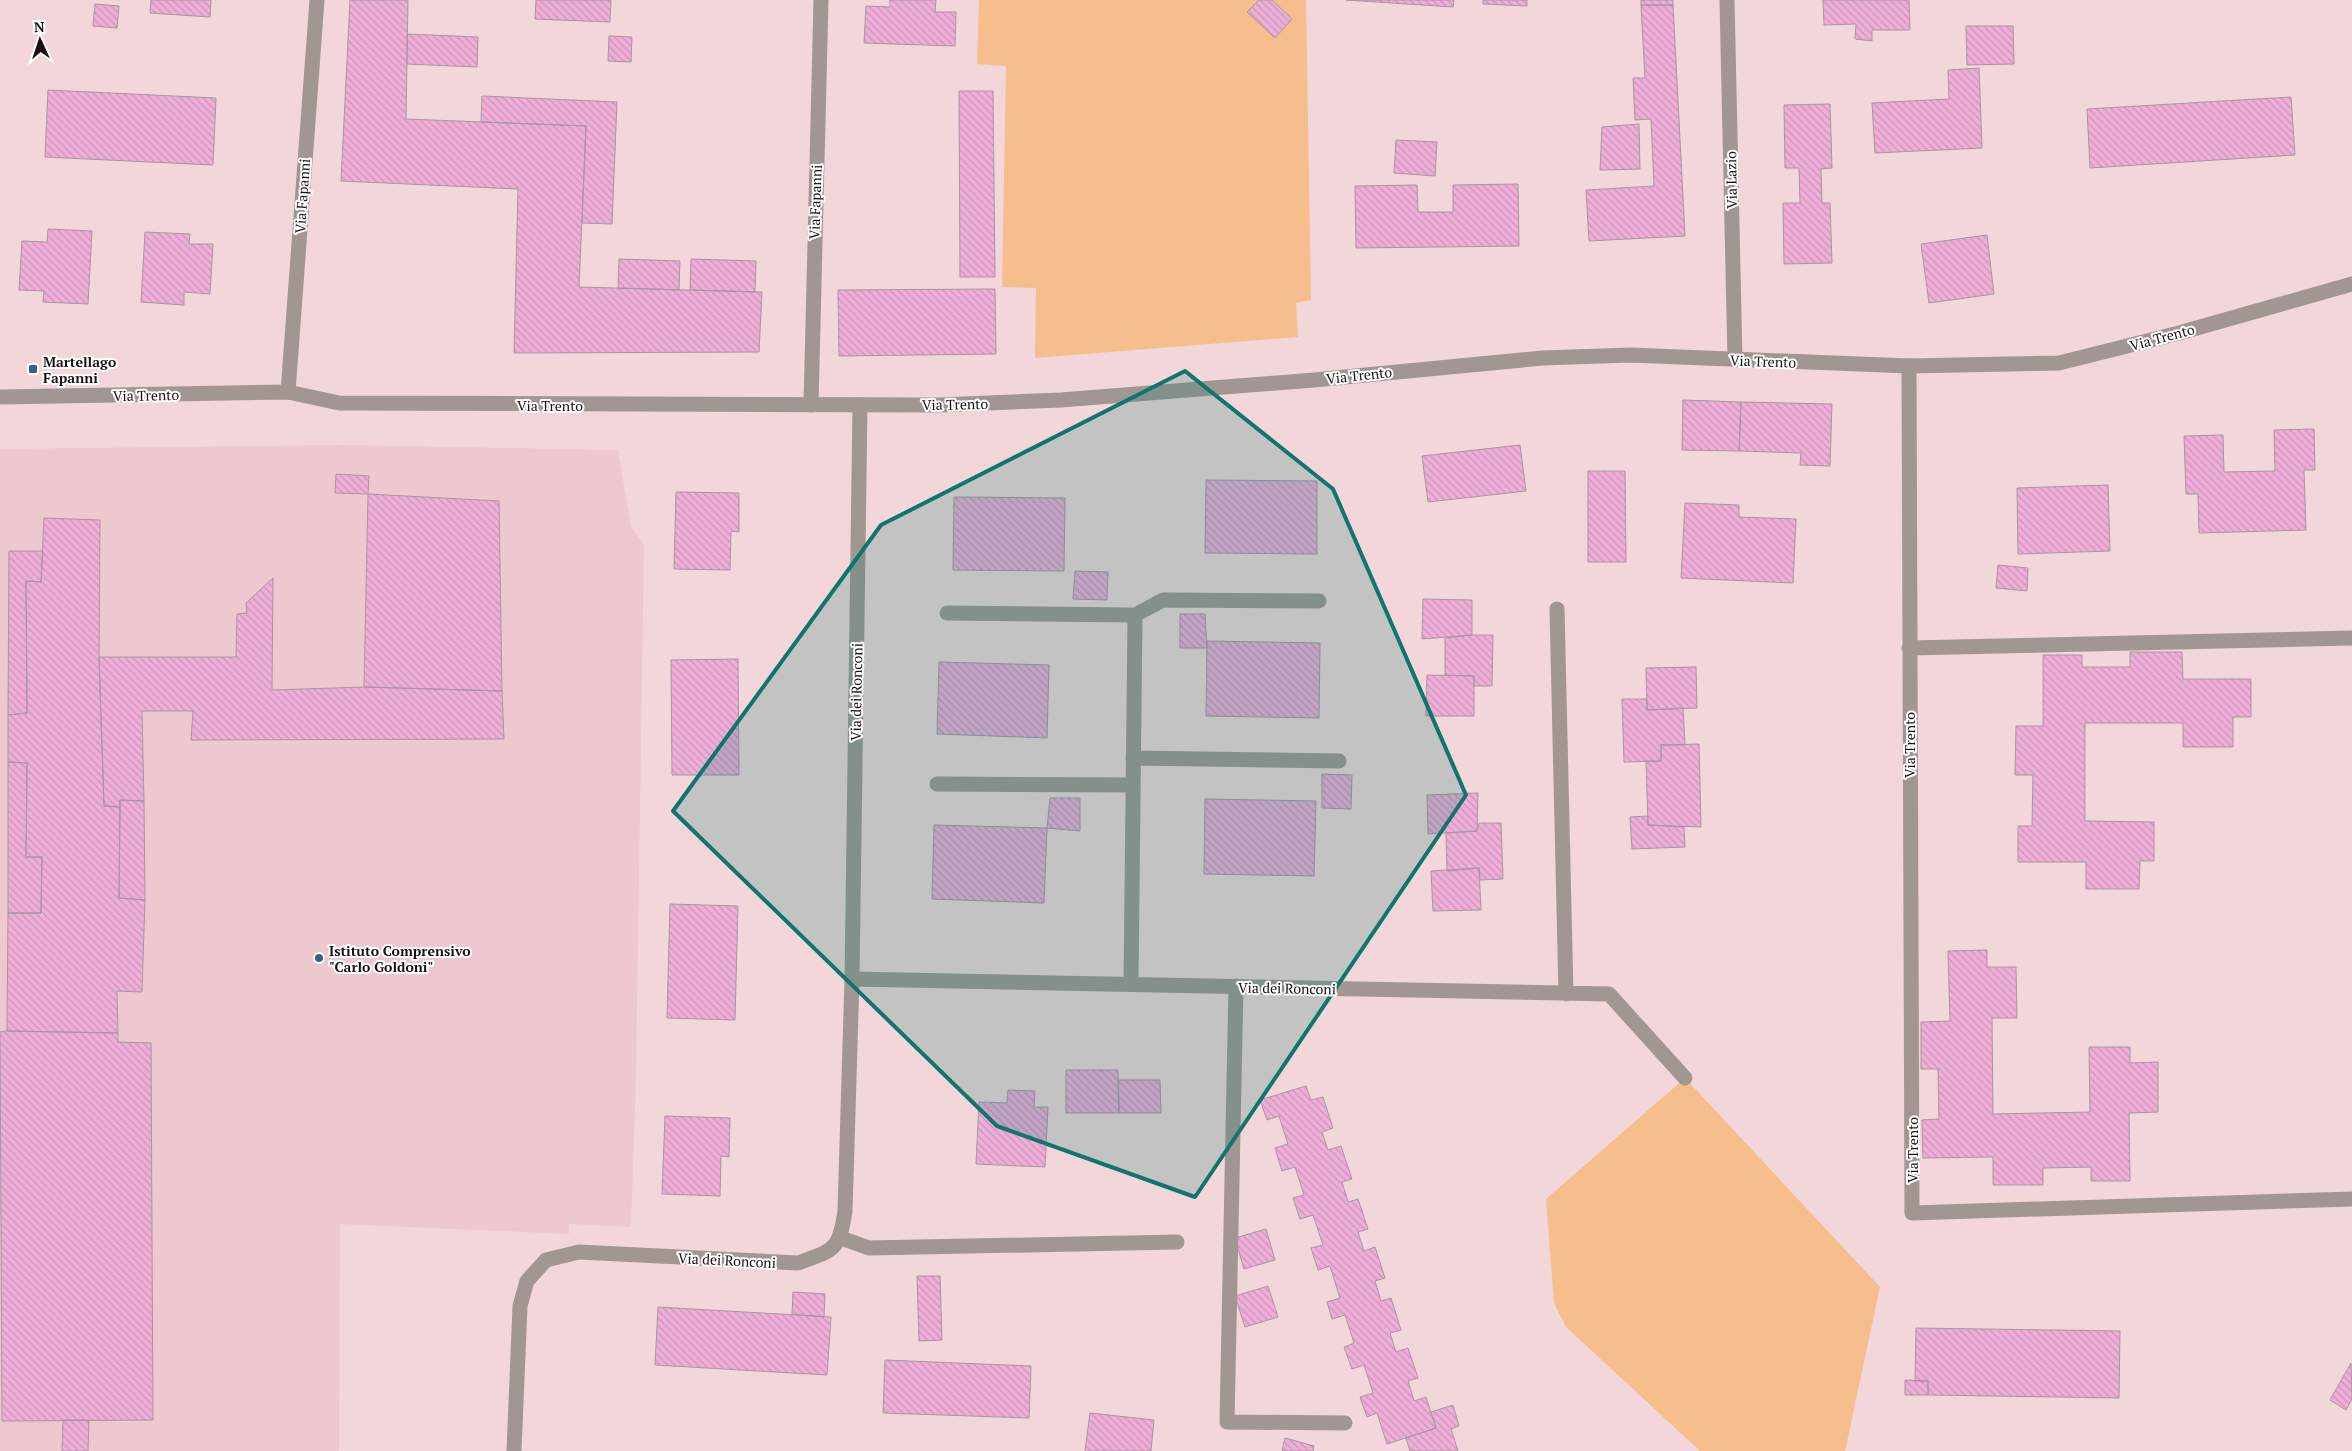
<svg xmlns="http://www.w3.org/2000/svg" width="2352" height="1451" font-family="'PT Serif',serif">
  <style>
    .built { fill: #edc9cf }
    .park { fill: #f7be8d }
    .building { fill: url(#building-back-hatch); stroke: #aa94a2 }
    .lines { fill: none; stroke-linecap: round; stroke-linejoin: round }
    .service { stroke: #a29693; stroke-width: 15 }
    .minor { stroke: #a29693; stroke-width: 15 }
    .tertiary { stroke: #a29693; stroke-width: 15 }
    .marked { fill: #0f766e; fill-opacity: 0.2; stroke: #0f766e; stroke-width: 4; stroke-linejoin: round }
    .poi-dot { fill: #2e6680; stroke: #fff; stroke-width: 2 }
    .labels { text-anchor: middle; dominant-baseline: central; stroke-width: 4; stroke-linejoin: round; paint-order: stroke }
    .street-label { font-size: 14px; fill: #191011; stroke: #fff }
    .poi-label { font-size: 14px; font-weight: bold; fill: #191011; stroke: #fff; text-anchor: start }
  </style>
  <defs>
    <pattern id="building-back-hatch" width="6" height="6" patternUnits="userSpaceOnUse" patternTransform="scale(1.25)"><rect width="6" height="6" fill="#eeaed8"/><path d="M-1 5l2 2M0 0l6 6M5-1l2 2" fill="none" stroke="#cc95b8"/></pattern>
  </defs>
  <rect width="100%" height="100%" fill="#f2d6da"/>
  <!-- built -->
  <path class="built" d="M343 445 618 450 631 527 644 544 636 1077 631 1227 569 1224V1234L340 1224 339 1451H0V449Z"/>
  <!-- park -->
  <path class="park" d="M979 0H1306L1311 300 1296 303 1298 337 1035 358 1036 288 1002 287 1006 66 977 64Z
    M1685 1078 1880 1287 1845 1451H1700L1566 1327 1554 1303 1546 1199Z"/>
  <!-- building -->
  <path class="building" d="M151 0H211L210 17 150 13Z
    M350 0H408L406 119 586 126 579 287 762 292 759 352 514 353 518 189 341 181Z
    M536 0H611L610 22 535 19Z
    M890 0H936L935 12H956L955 46 864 43 866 6 890 7Z
    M1259 0H1272L1292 19 1275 38 1247 12Z
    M1346 0H1454L1453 7Z
    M1483 0H1527V6L1483 4Z
    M1641 0H1673V5H1641Z
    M1823 0H1909L1910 30H1872V41L1855 39 1856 24 1824 25Z
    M95 4 119 6 117 28 93 26Z
    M1641 5H1673L1685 236 1589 241 1586 190 1654 186 1651 119 1635 120 1633 78H1645Z
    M1966 26H2013L2014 64 1967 65Z
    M407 34 478 37 477 67 407 64Z
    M609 36 632 37 631 62 608 61Z
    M1979 68 1982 148 1875 153 1872 103 1949 99 1948 70Z
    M48 90 216 98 213 165 45 157Z
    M959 91H993L995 277H960Z
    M482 96 617 102 612 224 582 223 586 126 481 122Z
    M2291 97 2295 155 2090 168 2087 109Z
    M1830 104 1832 168 1821 169 1822 203H1830L1832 263 1784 264 1783 203H1800L1799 168H1785L1784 105Z
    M1639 124 1640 169 1600 170 1602 127Z
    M1396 140 1437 142 1435 176 1394 173Z
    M1518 184 1519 246 1356 248 1355 186 1417 185 1418 212H1453V185Z
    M48 229 92 231 88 304 43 302 44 291 19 290 22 241 47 242Z
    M145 232 190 234 189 244H213L210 294 184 292V305L141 302Z
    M1987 235 1994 294 1929 303 1921 244Z
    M619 259 680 261 679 290 618 288Z
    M691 259 756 261 755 292 690 290Z
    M995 289 996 354 839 356 838 290Z
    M1683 400 1741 402 1739 451 1682 450Z
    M1741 402 1832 404 1830 466 1800 465 1801 453 1739 451Z
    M2314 429 2315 470H2304L2306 530 2199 533 2198 494H2186L2184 436 2223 435 2224 472 2275 471 2274 430Z
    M1520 445 1526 491 1428 502 1422 456Z
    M1588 471H1625L1626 562H1588Z
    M336 474 369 476 368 494 335 493Z
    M1206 480 1317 481V554L1205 553Z
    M2108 485 2110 551 2018 554 2017 488Z
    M676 492 739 493V532L731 531 730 570 674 569Z
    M368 494 499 501 502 691 364 687Z
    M954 497 1065 498 1064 571 953 570Z
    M1685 503 1739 505V517L1796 519 1793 583 1681 578Z
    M44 518 100 520 99 657 104 806 120 807 119 898 145 900 142 992 117 991 118 1033 7 1031 8 913H41L42 857H26L27 763 8 762V715L27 713 26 581 41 582Z
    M9 551H43L41 582 26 581 27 713 8 715Z
    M1998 565 2028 568 2027 591 1996 588Z
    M1075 571 1108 572 1107 600 1073 599Z
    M273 578 272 690 364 687 502 691 504 739 191 740 193 711H142L144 801 120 800V807L104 806 99 657H236L237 614 247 613 246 603Z
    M1423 599 1472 600V635L1422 639Z
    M1180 614H1205L1207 648H1180Z
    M1472 635H1493L1492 686H1474V676L1445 675V638Z
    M1207 641 1320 643 1319 718 1206 716Z
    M2130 652H2182L2183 679H2251V717H2233V747H2183V723H2085V821L2154 822V861H2140L2139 889H2086V862H2018V826H2032L2033 775H2015L2016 726H2043V655H2082V667H2130Z
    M738 659 739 775H672L671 660Z
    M939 662 1049 665 1047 738 937 734Z
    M1696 667 1697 708 1647 710 1646 668Z
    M1427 675 1474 676V716H1426Z
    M1622 699H1647V710L1683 708 1685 745H1661V761L1624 762Z
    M1699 744 1701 827 1648 825 1646 761H1661V745Z
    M8 762 27 763 26 857H42L41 913H8Z
    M1322 774 1352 775 1351 809 1322 808Z
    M1478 793 1477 831 1428 834 1427 795Z
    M1050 798H1080V831L1047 828Z
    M1205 799 1316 801 1314 876 1204 874Z
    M120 800 144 801 145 900 119 898Z
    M1648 816V825L1684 827 1685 847 1632 849 1630 817Z
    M1479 823H1501L1503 879 1480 880 1479 868 1447 871 1446 833 1477 831Z
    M934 825 1047 828 1044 903 932 899Z
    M1479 868 1481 910 1433 911 1431 871Z
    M670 904 738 906 735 1020 667 1018Z
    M1987 950V967H2016L2017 1018H1992L1993 1114 2090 1112 2089 1047H2130V1063L2158 1062V1112L2129 1113 2130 1181H2091V1167L2043 1168V1185H1993V1157L1923 1158 1922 1120 1939 1119 1938 1069H1921V1022L1950 1021 1948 951Z
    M7 1031 118 1033V1042L151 1043 153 1420 2 1421 0 1032Z
    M1066 1070H1118L1119 1113H1066Z
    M1118 1080H1160L1161 1113H1119Z
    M1306 1086 1311 1100 1323 1097 1333 1128 1322 1132 1328 1150 1341 1146 1352 1179 1342 1182 1348 1202 1358 1199 1368 1229 1358 1232 1364 1251 1375 1247 1385 1278 1375 1281 1381 1301 1391 1298 1401 1330 1390 1333 1396 1352 1408 1348 1418 1378 1408 1381 1414 1401 1426 1397 1436 1428 1387 1444 1377 1413 1367 1417 1360 1397 1373 1393 1364 1365 1352 1369 1344 1347 1354 1343 1345 1315 1332 1319 1327 1302 1340 1298 1330 1266 1318 1270 1311 1248 1323 1245 1313 1215 1300 1219 1293 1198 1304 1195 1295 1167 1282 1171 1275 1148 1288 1144 1279 1116 1267 1120 1260 1100Z
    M1008 1090 1035 1091 1034 1107H1048L1045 1167 976 1164 979 1102 1007 1103Z
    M665 1116 730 1118 729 1157 721 1156 720 1196 662 1194Z
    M1266 1229 1275 1260 1244 1269 1235 1238Z
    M917 1276H940L942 1340 919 1341Z
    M1268 1286 1278 1317 1245 1327 1235 1296Z
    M793 1292 825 1294 824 1317 792 1314Z
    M658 1307 831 1317 827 1375 655 1365Z
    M1916 1328 2120 1331 2119 1398 1928 1395V1381H1915Z
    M885 1360 1031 1366 1029 1418 883 1413Z
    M2351 1363 2352 1399 2346 1410 2330 1400Z
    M1905 1380 1928 1381V1395H1905Z
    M1453 1405 1459 1426 1451 1429 1458 1451H1410L1406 1438 1436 1428 1431 1412Z
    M1090 1413 1154 1420 1151 1451H1085Z
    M63 1420H89L88 1451H62Z
    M1285 1438 1314 1446 1313 1451H1282Z"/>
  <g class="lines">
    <!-- service -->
    <path class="service" d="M841 1238 869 1248 1177 1242"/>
    <!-- minor -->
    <path class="minor" d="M1727 0 1735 360
      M1909 366 1912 1213 2352 1199
      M288 392 317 0
      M811 405 821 0
      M1557 609 1566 994
      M947 613 1135 615 1163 600 1319 601
      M1909 648 2352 638
      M1133 758 1339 761
      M937 784 1133 785
      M852 979 1609 994 1685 1078
      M1131 984 1135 615
      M1236 986 1227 1422 1345 1423
      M514 1451 520 1306 527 1281 546 1260 579 1252 798 1263C834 1250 839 1251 845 1211L852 979 860 405"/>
    <!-- tertiary -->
    <path class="tertiary" d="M0 397 288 392 339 403 940 405 1061 400 1314 380 1543 358 1630 355 1909 366 2059 363 2179 333 2352 284"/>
  </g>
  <!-- marked area -->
  <path class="marked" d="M1185 371 1333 489 1466 795 1195 1197 997 1126 673 811 881 525Z"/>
  <!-- markers -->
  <g class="poi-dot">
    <rect x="28" y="364" width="10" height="10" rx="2.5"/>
    <circle cx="319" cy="958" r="5"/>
  </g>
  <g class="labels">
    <!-- street labels -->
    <g class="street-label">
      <text transform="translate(1731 180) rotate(-91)">Via Lazio</text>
      <text transform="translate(302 196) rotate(-86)">Via Fapanni</text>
      <text transform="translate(815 202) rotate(-88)">Via Fapanni</text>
      <text transform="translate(2162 337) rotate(-15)">Via Trento</text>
      <text transform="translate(1763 361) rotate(2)">Via Trento</text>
      <text transform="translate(1359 375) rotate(-6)">Via Trento</text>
      <text transform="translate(146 395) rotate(-1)">Via Trento</text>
      <text transform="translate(955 404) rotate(-1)">Via Trento</text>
      <text x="550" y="405">Via Trento</text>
      <text transform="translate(856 692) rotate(-89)">Via dei Ronconi</text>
      <text transform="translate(1909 745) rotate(-90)">Via Trento</text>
      <text transform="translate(1287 988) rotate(1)">Via dei Ronconi</text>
      <text transform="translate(1912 1150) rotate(-90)">Via Trento</text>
      <text transform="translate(727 1260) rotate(3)">Via dei Ronconi</text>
    </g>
    <!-- poi labels -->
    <g class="poi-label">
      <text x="43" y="361">Martellago<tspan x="43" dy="16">Fapanni</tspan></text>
      <text x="329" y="950">Istituto Comprensivo<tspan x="329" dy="16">"Carlo Goldoni"</tspan></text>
    </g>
  </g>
  <!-- north arrow -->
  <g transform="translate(40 40) rotate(357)" stroke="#ffffff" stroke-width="4" paint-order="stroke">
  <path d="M0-4L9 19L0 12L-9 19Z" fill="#191011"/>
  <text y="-8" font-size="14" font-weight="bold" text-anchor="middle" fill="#191011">N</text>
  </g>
</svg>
